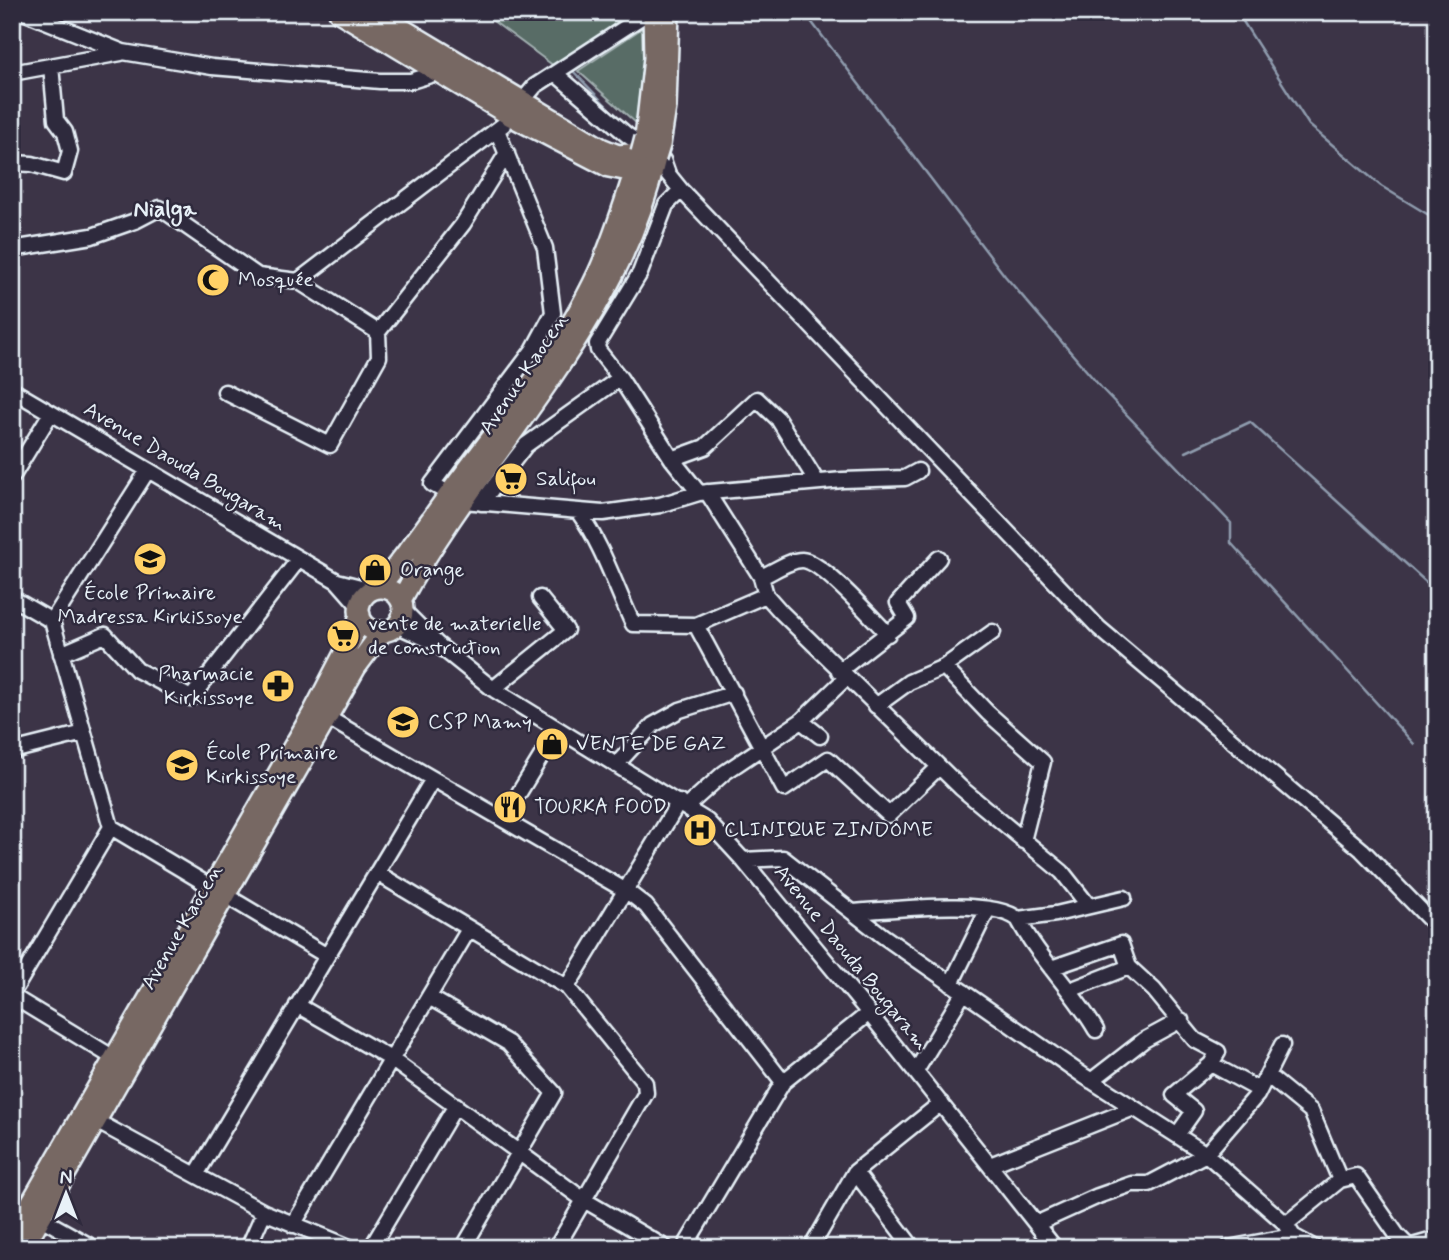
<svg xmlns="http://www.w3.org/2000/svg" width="1449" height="1260" font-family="Mynerve,sans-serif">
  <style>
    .green { fill: #586c66; stroke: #a0aeaf; stroke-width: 2 }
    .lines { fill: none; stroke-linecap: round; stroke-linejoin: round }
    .stream { stroke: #8f9cae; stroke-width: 2.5 }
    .minor-casing { stroke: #e8f1f8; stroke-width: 19 }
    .highway-casing { stroke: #e8f1f8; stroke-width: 24 }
    .minor { stroke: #2f2a3d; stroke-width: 14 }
    .highway { stroke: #776864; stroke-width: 19 }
    .highway-bridge-casing { stroke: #e8f1f8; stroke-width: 24; stroke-linecap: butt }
    .highway-bridge { stroke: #776864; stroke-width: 19 }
    .labels { text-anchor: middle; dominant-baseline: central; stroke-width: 5; stroke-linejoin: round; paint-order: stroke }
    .poi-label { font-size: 21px; fill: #e8f1f8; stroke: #2f2a3d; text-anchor: start }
    .street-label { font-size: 21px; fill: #e8f1f8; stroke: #2f2a3d }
    .neighbourhood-label { font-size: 23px; font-weight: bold; fill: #e8f1f8; stroke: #2f2a3d }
  </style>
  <rect width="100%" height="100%" fill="#3c3447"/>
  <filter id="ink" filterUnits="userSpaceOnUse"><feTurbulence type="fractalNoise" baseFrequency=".0143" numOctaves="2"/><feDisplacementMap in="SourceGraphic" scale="14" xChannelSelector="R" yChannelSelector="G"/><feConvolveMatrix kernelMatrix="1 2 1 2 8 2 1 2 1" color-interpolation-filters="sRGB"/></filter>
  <g filter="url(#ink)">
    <!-- green -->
    <path class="green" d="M481 12H622L618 21 558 69Z
      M647 25 636 123 578 71Z"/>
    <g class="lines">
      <!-- stream -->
      <path class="stream" d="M804 12 1005 276 1104 391 1231 523V543L1414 744
        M1237 12 1309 125 1381 186 1437 220
        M600 52 573 71 624 124
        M1186 452 1250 422 1437 592
        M1368 846 1437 916"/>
      <defs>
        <path id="minor" d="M23 12 123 52 212 67 380 81H411L440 72
          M12 73 121 53
          M556 74 627 135 663 160 668 174 681 190 1099 628 1362 850 1437 927
          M518 106 535 86 643 16
          M497 130 545 248 553 313 533 350 432 484 463 501 603 513 660 505 699 493 843 480 905 478 918 471
          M12 163 32 164 64 173 70 151 65 132 56 120 51 66
          M12 249 92 236 135 221 160 208 258 276 298 281 378 332
          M298 281 503 125
          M620 378 598 350 597 344 640 273 666 205 681 190
          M12 390 337 581 372 590
          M225 392 330 445 379 357 378 332 463 224 507 153
          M672 459 705 447 757 399 778 419 817 482
          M12 477 51 413
          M707 492 761 577 766 595 781 612 961 788 1062 872 1088 905
          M481 503 526 445 620 378 672 459 699 493
          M579 513C603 546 615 586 633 624L696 625
          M761 577C773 572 789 560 802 560 821 560 873 619 888 634
          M338 582 359 606
          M766 595 696 625 784 789 828 759 889 815 939 767
          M12 598 52 621 111 827 327 956 433 779
          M403 610 437 644 493 689 707 821 743 860 869 1013 1055 1248
          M52 621 148 470
          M396 625 429 640
          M61 654 105 635 137 670 191 698 299 559
          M944 667 988 713 1043 762 1023 841
          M839 671 907 618 898 603 939 558
          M493 689 566 630 540 598
          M876 706 909 682 944 667 993 632
          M328 718 628 892 646 906 783 1082
          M801 721 820 736
          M12 751 84 733
          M616 765 653 725 680 710 734 693
          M686 807 724 773 801 721 846 678
          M503 819 558 729
          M743 860 783 858 883 936 1084 1076 1134 1108 990 1165
          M377 873 567 987 645 1083 646 1093 556 1248
          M853 912C890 910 991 897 1018 919
          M1051 968 1121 944 1129 967 1154 990 1195 1040 1218 1052 1211 1064
          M951 984 987 911
          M567 987 679 802
          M1070 990 1129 967
          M12 994 111 827
          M12 996 114 1058
          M429 997 508 1043 554 1093 463 1248
          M297 1005 391 1059 584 1200 666 1248
          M1096 1030C1073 990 1039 959 1018 919L1056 914 1124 898
          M1282 1045 1257 1095 1206 1154 1286 1224 1293 1236
          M916 1071 964 992
          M1267 1075 1311 1111 1340 1180
          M1091 1081 1144 1040 1181 1020
          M96 1121 264 1212 352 1248
          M1177 1135 1194 1111 1174 1095 1211 1064 1259 1090
          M855 1172 913 1248
          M196 1175 327 956
          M12 1202 94 1248
          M1036 1224 1098 1196 1132 1184H1149L1206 1154 1134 1108
          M1286 1224 1340 1180 1356 1176 1397 1235 1409 1247 1437 1239
          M293 1225 469 929
          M248 1248 264 1212
          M371 1248 456 1105
          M684 1248 783 1082 869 1013
          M811 1248 855 1172 941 1103
          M1228 1248 1293 1236 1315 1248"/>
        <path id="highway" d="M339 12 511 116 609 167 629 171 646 169
          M374 12 601 148 618 155 641 153
          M645 138 654 58 653 12
          M660 145 666 107 669 12
          M378 588C409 553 434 514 462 477 511 412 563 348 598 273 616 234 627 193 641 153
          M359 610a22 22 0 1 1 44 0a22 22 0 1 1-44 0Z
          M401 600C482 451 618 329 656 158
          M12 1236 314 711 352 638 360 615
          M23 1248 356 667 383 631"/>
      </defs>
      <!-- minor casing -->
      <use href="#minor" class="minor-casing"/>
      <!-- highway casing -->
      <use href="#highway" class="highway-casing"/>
      <!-- minor -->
      <use href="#minor" class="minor"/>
      <!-- highway -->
      <use href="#highway" class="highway"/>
      <defs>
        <path id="highway-bridge" d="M641 153 645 138
          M656 158 660 145"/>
      </defs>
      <!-- highway-bridge casing -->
      <use href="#highway-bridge" class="highway-bridge-casing"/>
      <!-- highway-bridge -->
      <use href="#highway-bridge" class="highway-bridge"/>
    </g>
  </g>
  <!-- icons -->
  <defs>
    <symbol id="mosque-disc" viewBox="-11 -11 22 22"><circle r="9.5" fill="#ffd166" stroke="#2f2a3d"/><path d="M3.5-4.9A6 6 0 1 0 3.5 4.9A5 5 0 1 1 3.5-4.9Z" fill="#111"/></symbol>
    <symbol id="supermarket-disc" viewBox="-11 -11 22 22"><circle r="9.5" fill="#ffd166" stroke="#2f2a3d"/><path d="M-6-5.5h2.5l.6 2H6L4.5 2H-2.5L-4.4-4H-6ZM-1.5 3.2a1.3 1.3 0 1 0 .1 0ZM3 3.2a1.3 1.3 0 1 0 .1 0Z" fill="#111"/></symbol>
    <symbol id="school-disc" viewBox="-11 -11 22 22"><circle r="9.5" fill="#ffd166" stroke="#2f2a3d"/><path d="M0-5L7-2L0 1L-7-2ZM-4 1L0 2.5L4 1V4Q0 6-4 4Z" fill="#111"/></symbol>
    <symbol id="shop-disc" viewBox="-11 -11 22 22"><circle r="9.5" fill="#ffd166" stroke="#2f2a3d"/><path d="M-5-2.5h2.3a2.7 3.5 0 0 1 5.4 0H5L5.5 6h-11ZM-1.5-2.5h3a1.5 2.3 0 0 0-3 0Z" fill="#111"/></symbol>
    <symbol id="pharmacy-disc" viewBox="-11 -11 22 22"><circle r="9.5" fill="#ffd166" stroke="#2f2a3d"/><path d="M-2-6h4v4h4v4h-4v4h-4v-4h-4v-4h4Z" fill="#111"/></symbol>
    <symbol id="restaurant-disc" viewBox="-11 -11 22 22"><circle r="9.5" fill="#ffd166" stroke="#2f2a3d"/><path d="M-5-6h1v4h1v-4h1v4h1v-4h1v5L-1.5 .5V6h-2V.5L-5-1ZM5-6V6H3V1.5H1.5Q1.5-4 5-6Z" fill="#111"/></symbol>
    <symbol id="hospital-disc" viewBox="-11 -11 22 22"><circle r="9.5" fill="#ffd166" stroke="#2f2a3d"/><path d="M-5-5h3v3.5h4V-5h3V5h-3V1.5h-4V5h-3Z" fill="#111"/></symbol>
  </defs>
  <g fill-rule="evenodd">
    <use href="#mosque-disc" x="194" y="261" width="38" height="38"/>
    <use href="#supermarket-disc" x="492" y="460" width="38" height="38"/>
    <use href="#school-disc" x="131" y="540" width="38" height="38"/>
    <use href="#shop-disc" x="356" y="551" width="38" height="38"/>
    <use href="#supermarket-disc" x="324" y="617" width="38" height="38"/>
    <use href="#pharmacy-disc" x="259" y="667" width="38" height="38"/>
    <use href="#school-disc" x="384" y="703" width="38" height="38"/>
    <use href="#shop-disc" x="533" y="725" width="38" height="38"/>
    <use href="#school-disc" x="163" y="746" width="38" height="38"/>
    <use href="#restaurant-disc" x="491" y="788" width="38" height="38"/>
    <use href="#hospital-disc" x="681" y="811" width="38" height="38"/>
  </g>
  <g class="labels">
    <!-- poi labels -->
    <g class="poi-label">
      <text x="238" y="280">Mosquée</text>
      <text x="536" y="479">Salifou</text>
      <text x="400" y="570">Orange</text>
      <text x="150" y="593" text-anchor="middle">École Primaire<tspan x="150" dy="24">Madressa Kirkissoye</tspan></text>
      <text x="368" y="624">vente de materielle<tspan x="368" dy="24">de construction</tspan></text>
      <text x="254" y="674" text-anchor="end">Pharmacie<tspan x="254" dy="24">Kirkissoye</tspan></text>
      <text x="428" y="722">CSP Mamy</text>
      <text x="576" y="744">VENTE DE GAZ</text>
      <text x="206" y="753">École Primaire<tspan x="206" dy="24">Kirkissoye</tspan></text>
      <text x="534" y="807">TOURKA FOOD</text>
      <text x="724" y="830">CLINIQUE ZINDOME</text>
    </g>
    <!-- street labels -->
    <g class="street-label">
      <text transform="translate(524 374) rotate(-56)">Avenue Kaocen</text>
      <text transform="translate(185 467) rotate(31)">Avenue Daouda Bougaram</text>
      <text transform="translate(182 927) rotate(-60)">Avenue Kaocen</text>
      <text transform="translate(851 958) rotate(51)">Avenue Daouda Bougaram</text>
    </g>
    <!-- neighbourhood labels -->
    <g class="neighbourhood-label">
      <text x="165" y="210">Nialga</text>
    </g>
  </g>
  <!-- margin -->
  <rect width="1449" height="1260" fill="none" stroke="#2f2a3d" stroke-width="42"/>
  <rect x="21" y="21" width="1407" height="1218" fill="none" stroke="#e8f1f8" stroke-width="2.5" filter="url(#ink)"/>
  <!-- north arrow -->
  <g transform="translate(66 1194)" stroke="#2f2a3d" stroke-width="5" paint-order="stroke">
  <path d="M0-5L12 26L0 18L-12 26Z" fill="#e8f1f8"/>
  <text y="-10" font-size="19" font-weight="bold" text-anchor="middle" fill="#e8f1f8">N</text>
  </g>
</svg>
